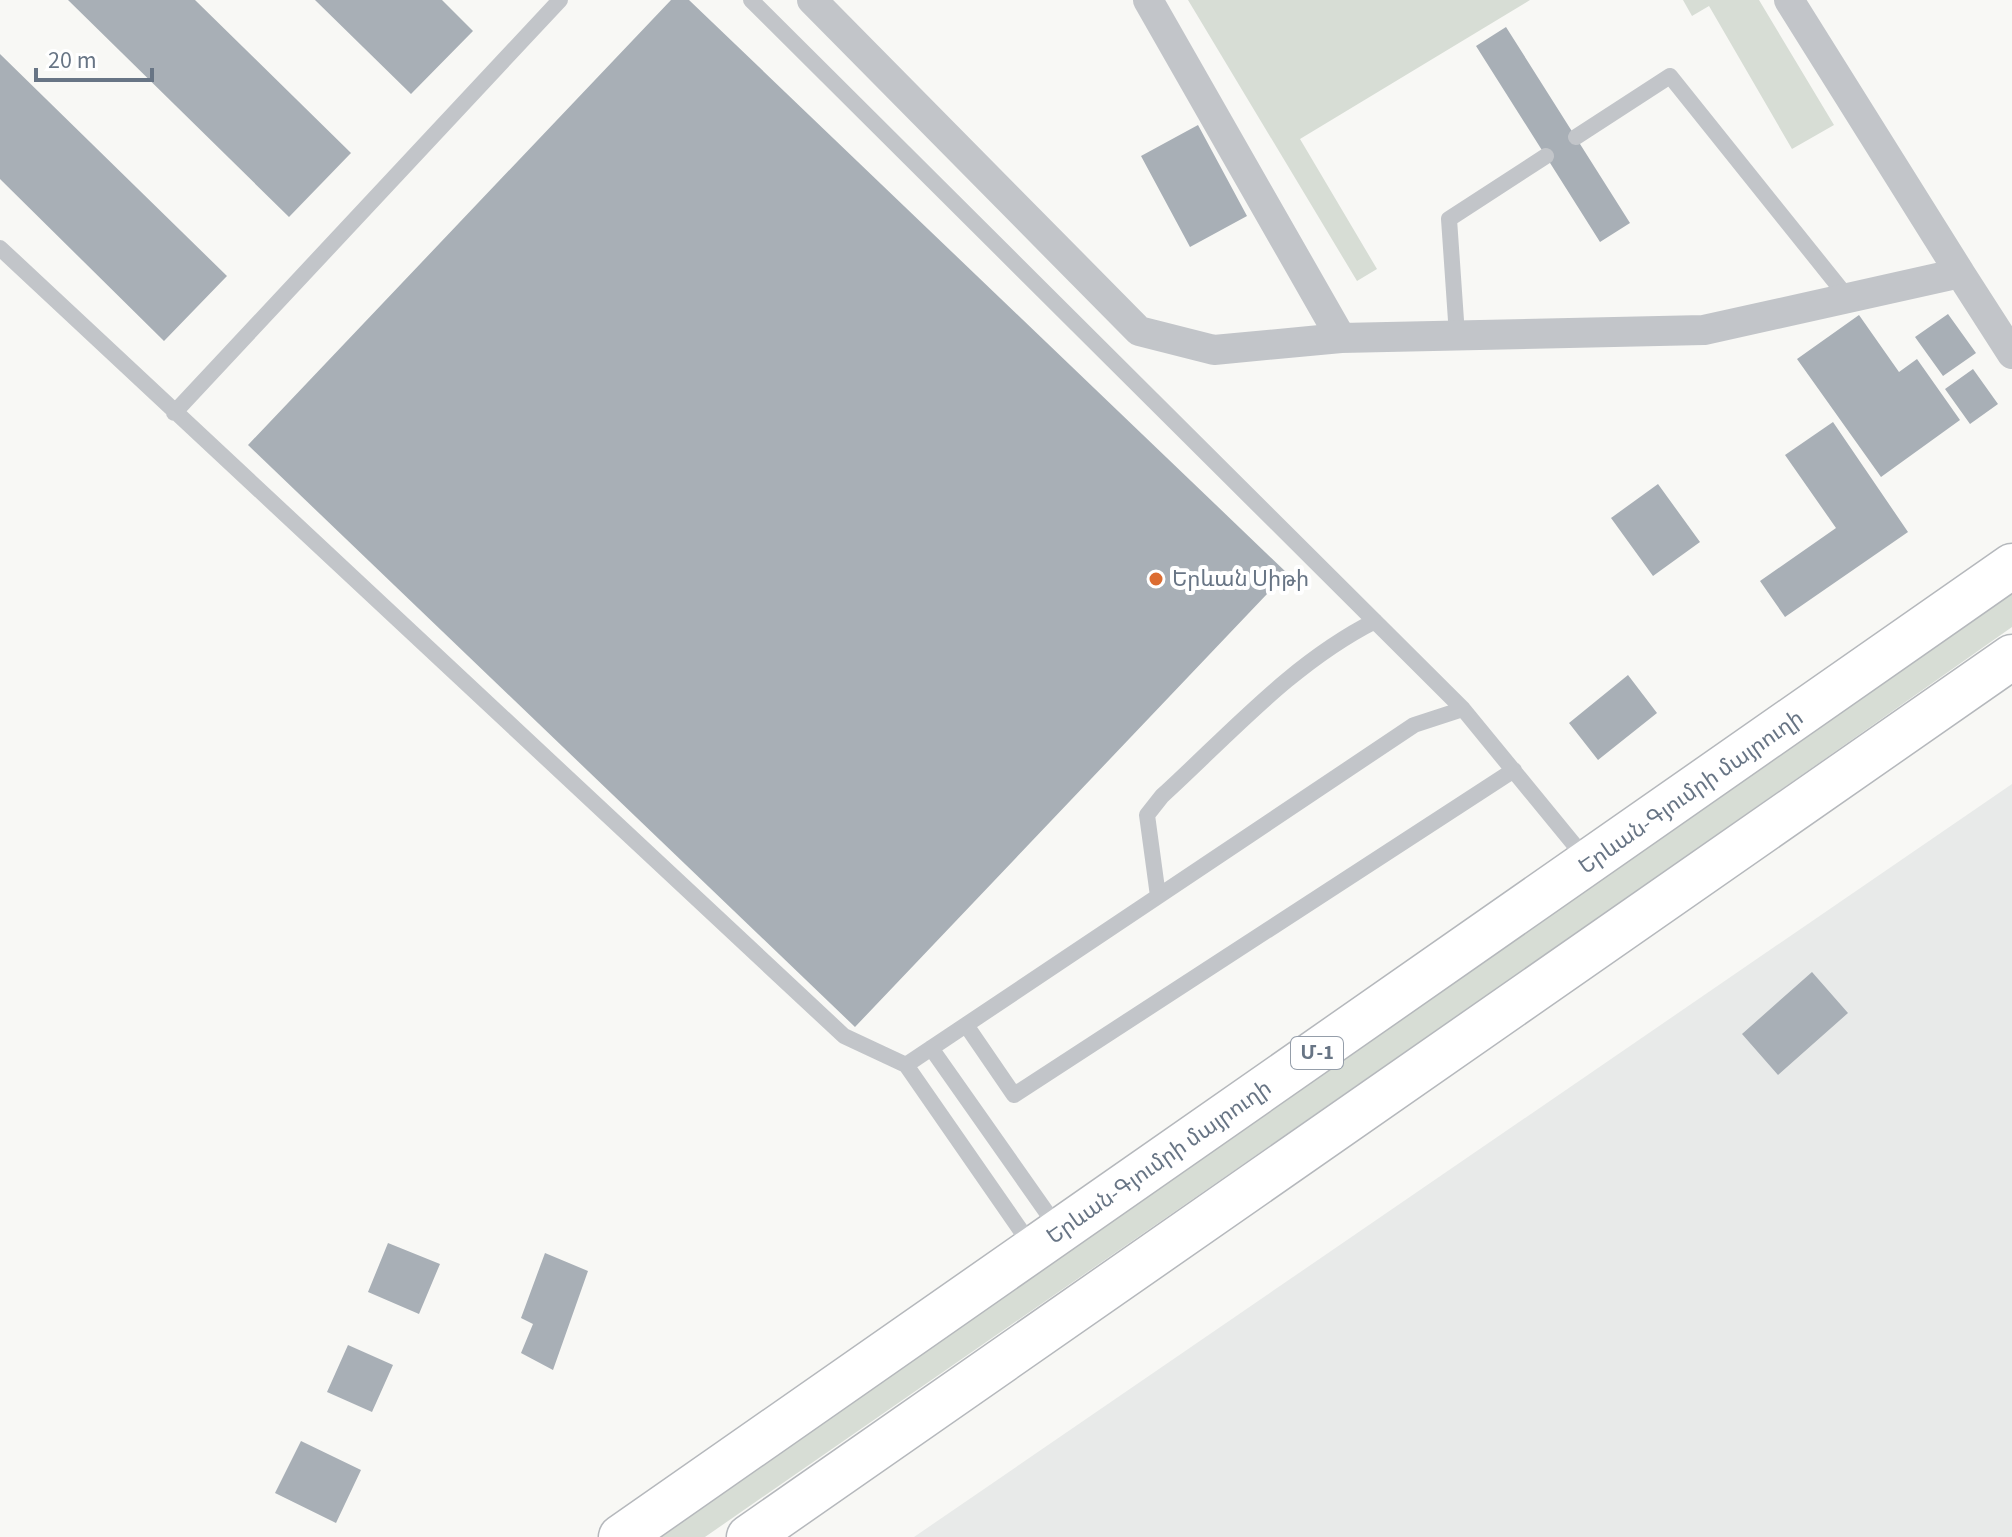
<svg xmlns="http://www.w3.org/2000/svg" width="2012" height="1537" font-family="'Source Sans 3','Noto Sans Armenian',sans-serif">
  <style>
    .built { fill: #e8eae9 }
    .green { fill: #d7ddd5 }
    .building { fill: #a8afb6 }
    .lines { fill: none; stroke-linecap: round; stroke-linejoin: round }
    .trunk-casing { stroke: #b5b8bc; stroke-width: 47 }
    .service { stroke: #c2c5c9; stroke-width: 16 }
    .minor { stroke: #c2c5c9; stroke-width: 30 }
    .trunk { stroke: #fff; stroke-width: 44 }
    .poi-dot { fill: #dc6c31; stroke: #fff; stroke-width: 3 }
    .labels { text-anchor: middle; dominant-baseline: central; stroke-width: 8; stroke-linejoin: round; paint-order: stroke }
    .shield { fill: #fff; stroke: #959eaa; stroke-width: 2 }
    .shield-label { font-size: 20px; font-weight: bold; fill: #687585 }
    .poi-label { font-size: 22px; fill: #687585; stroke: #fff; text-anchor: start }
    .street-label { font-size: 22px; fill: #687585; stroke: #fff }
  </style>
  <rect width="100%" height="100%" fill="#f8f8f5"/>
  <!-- built -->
  <path class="built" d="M2012 784V1537H914Z"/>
  <!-- green -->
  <path class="green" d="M1188 0H1530L1300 139 1377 269 1357 281Z
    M1683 0H1759L1834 125 1792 149 1709 6 1692 16Z
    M2012 590V627L1620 903 705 1537H659Z"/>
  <!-- building -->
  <path class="building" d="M68 0H195L351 153 289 217Z
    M315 0H442L473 31 411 94Z
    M671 0H689L1287 573 855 1027 248 445Z
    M1506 27 1630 223 1600 242 1476 46Z
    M0 54 227 276 164 341 0 179Z
    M1198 125 1247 216 1190 247 1141 156Z
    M1948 314 1976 353 1943 376 1915 337Z
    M1859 315 1899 372 1917 359 1960 420 1881 477 1797 359Z
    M1973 369 1998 404 1970 424 1945 389Z
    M1833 422 1908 532 1785 617 1760 581 1836 528 1785 455Z
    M1658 484 1700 542 1653 576 1611 518Z
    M1628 675 1657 713 1598 760 1569 723Z
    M1812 972 1848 1013 1778 1075 1742 1034Z
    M388 1243 440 1264 419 1314 368 1292Z
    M545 1253 588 1271 553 1370 521 1353 533 1324 521 1318Z
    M348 1345 393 1365 372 1412 327 1392Z
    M301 1441 361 1470 336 1523 275 1493Z"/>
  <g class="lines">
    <defs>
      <path id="trunk" d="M621 1537 2012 566
        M749 1537 2012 657"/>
    </defs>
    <!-- trunk casing -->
    <use href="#trunk" class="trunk-casing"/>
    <!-- service -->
    <path class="service" d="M751 0 1463 709 1586 859
      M1576 137 1670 76 1848 298
      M0 248 844 1036 906 1065
      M1457 335 1449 219 1546 156
      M174 413 560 0
      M1158 896 1147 815 1162 796C1230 734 1292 663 1375 621
      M966 1025 1014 1095 1514 770
      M931 1048 1059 1230
      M1033 1248 906 1065 1414 725 1463 709"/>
    <!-- minor -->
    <path class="minor" d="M812 0 1139 331 1214 350 1341 338 1704 330 1960 273 2012 354
      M1148 0 1341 338
      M1789 0 1960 273"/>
    <!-- trunk -->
    <use href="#trunk" class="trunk"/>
  </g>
  <!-- markers -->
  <circle class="poi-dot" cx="1156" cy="579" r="8"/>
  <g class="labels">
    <!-- shield labels -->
    <rect class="shield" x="1291" y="1037" width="52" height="32" rx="6"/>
    <g class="shield-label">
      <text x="1317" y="1053">Մ-1</text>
    </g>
    <!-- poi labels -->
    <g class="poi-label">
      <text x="1172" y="579">Երևան Սիթի</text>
    </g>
    <!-- street labels -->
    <g class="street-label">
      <text transform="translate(1691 792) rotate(-35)">Երևան-Գյումրի մայրուղի</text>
      <text transform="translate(1159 1162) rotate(-35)">Երևան-Գյումրի մայրուղի</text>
    </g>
  </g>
  <!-- scale -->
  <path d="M36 68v12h116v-12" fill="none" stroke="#687585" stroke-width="4"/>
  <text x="48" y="68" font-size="24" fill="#687585" stroke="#ffffff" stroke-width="6" paint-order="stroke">20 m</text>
</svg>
